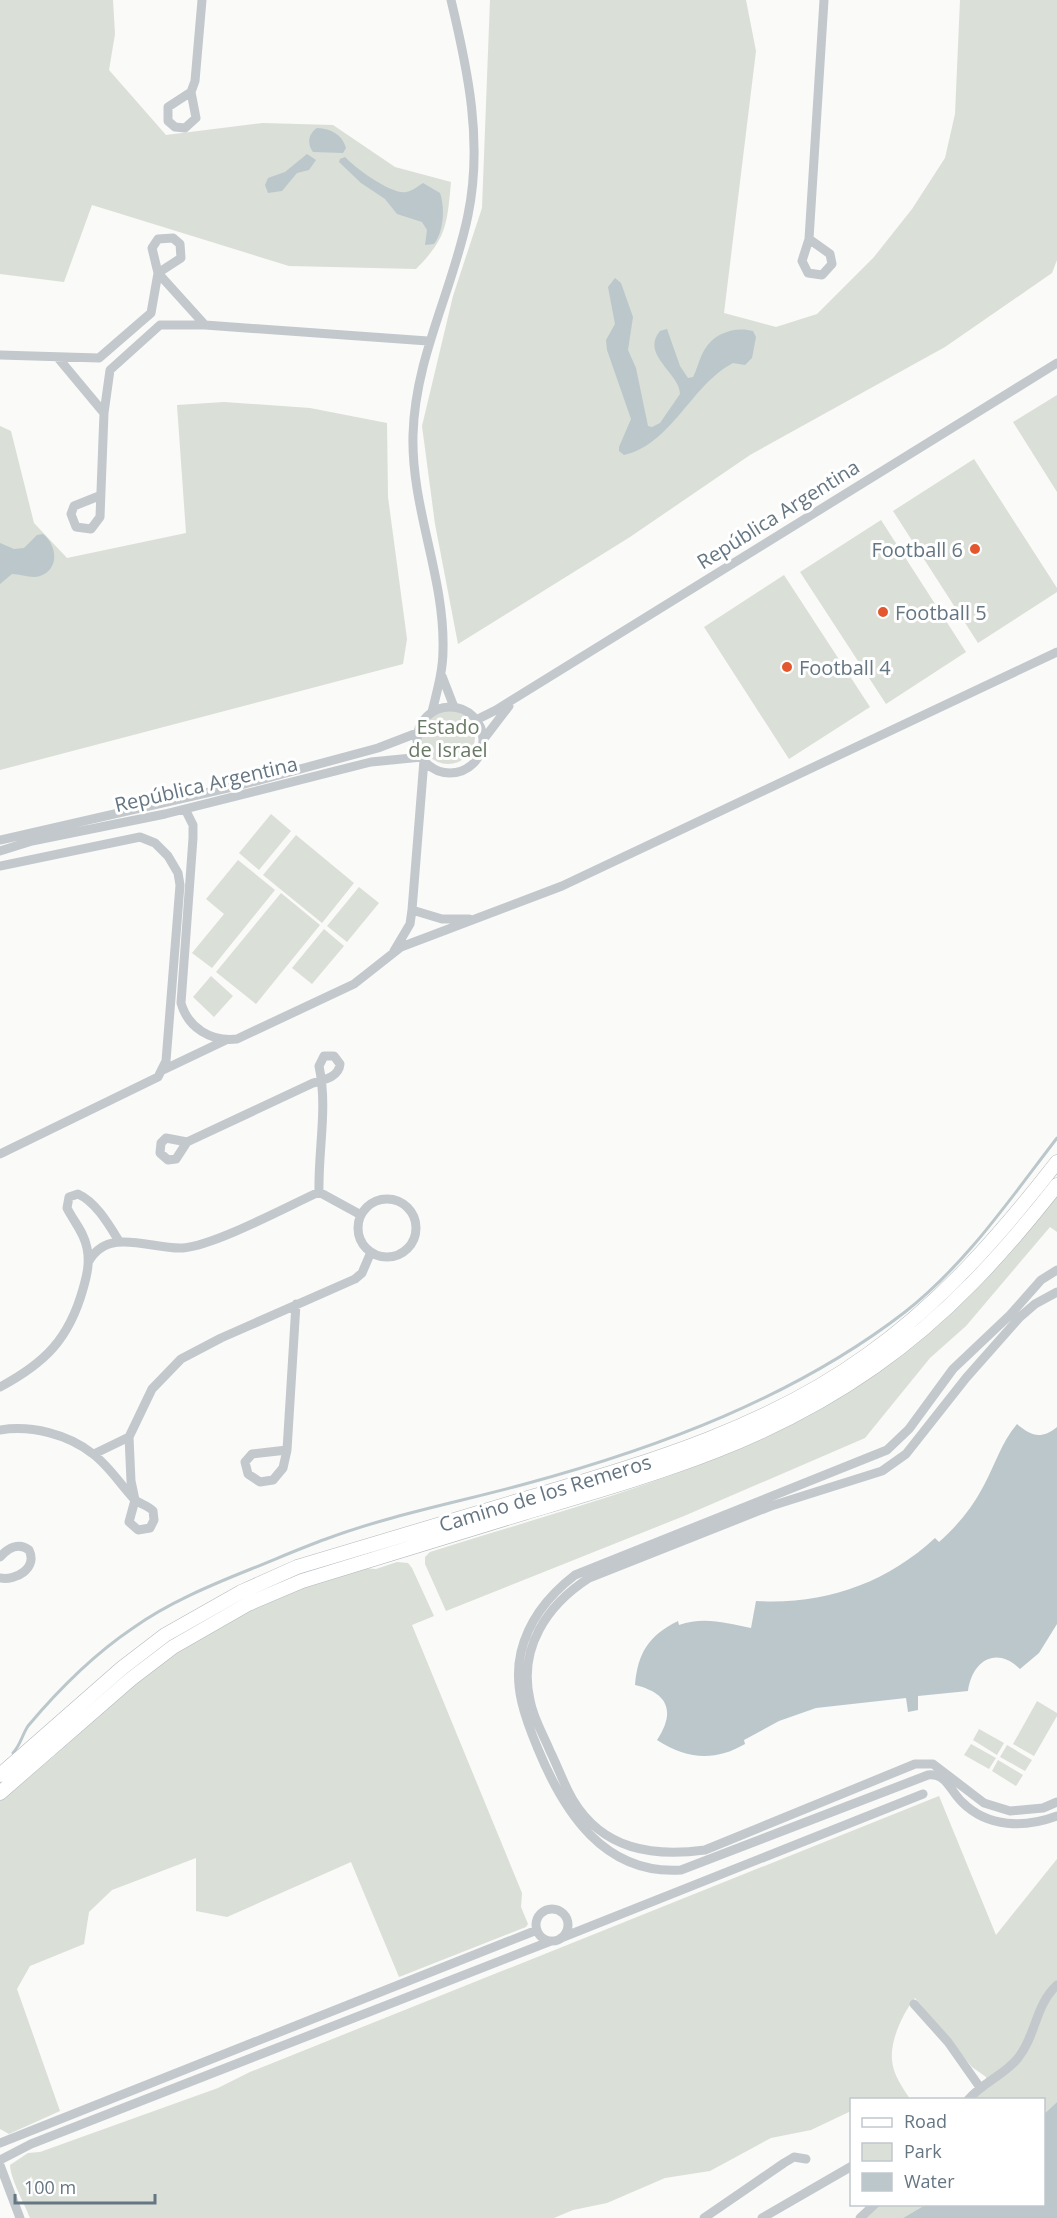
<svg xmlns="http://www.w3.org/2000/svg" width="1057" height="2218" font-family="'Open Sans',sans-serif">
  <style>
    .green { fill: #dadfd7 }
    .water { fill: #bbc7cb }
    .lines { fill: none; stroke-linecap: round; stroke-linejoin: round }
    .stream { stroke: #bbc7cb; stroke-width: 3 }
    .secondary-casing { stroke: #b3babf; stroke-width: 15 }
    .street { stroke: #c3c8cc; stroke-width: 9 }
    .secondary { stroke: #fff; stroke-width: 14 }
    .poi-dot { fill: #e4572e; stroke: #fff; stroke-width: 2 }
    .labels { text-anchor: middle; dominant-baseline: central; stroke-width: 6; stroke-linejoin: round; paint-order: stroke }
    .street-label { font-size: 20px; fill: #657683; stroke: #fff }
    .poi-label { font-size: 20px; fill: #657683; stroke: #fff; text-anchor: start }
    .park-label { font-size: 20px; fill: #687a64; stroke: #fff }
  </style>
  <rect width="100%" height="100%" fill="#fafaf8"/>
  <!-- green -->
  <path class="green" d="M0 0H113L115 34 109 70 166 135 263 123 333 125 395 167 451 182C447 224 447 238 416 269L289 266 92 205 64 282 0 274Z
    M490 0H746L756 51 724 313 776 327 817 314 874 257 912 209 945 158 955 114 960 0H1057V260L1052 273 945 347 750 455 630 537 458 644 435 524 422 426 453 296 482 208Z
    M1057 395V492L1013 422Z
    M224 402 310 408 387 423 388 497 407 639 403 664 0 770V426L11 431 34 523 67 558 186 533 177 405Z
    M974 459 1057 588V592L978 643 893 511Z
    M881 520 966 652 886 704 800 572Z
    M784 575 870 707 789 759 704 627Z
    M421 737a27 27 0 1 1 54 0a27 27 0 1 1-54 0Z
    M271 814 291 831 259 870 239 853Z
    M296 835 354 883 322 923 263 875Z
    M238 860 275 890 212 968 192 953 224 914 206 899Z
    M359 887 379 903 347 942 327 926Z
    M281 893 320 925 256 1004 216 972Z
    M324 929 344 946 312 984 292 968Z
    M211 976 233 996 214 1017 193 997Z
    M1057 1193V1232L1050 1227 966 1326 930 1358 865 1438 684 1516 446 1611 425 1564V1557L430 1552C553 1513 681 1480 797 1422 828 1407 857 1386 884 1365 952 1314 1005 1261 1057 1193Z
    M397 1562 408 1563 412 1568 434 1616 412 1625 522 1893 521 1907 528 1924 526 1927 399 1977 351 1862 227 1917 196 1911V1858L112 1890 89 1912 84 1944 30 1966 17 1989 60 2111 9 2134 0 2129V1796L27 1779 53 1757 152 1668 197 1638 246 1611 295 1590 363 1568 376 1569Z
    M1037 1701 1057 1713V1716L1034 1756 1013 1744Z
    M979 1729 1004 1743 997 1755 973 1740Z
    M971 1744 996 1758 989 1769 964 1755Z
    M1007 1745 1032 1760 1025 1771 1000 1757Z
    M998 1760 1023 1775 1016 1786 992 1771Z
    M939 1796 996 1935 1057 1859V2102L1044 2114V2100L974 2099 986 2084V2077L972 2067 915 1998C903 2013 890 2040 892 2060 893 2075 903 2088 910 2099L852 2100 851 2111 811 2130 771 2138 710 2171 665 2178 607 2203 573 2210 554 2218H30C24 2202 11 2181 10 2165L28 2153 40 2152 218 2088 250 2072Z
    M880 2205H925L903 2218H865Z"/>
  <!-- water -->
  <path class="water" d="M317 128C331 129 342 134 346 148L343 153 313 152C307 144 308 134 317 128Z
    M307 154 316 160 309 170 297 173 282 191 268 193 265 185 268 178 285 172Z
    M345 157C355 168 392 195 406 192 413 191 418 186 423 183L440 193C445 207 444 231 434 244L425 245 427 230 422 222 397 214 385 199 361 183 339 162 340 159Z
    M615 278 621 283 633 317 628 350 636 368 648 426 652 427 660 423 680 394C680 373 640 355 660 331L667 329 680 366 688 378 693 377C698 368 699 358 705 349 714 333 736 326 753 331L756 337 752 358 745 365 733 363C691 385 672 444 624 455L619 451V447L631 419 607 350 606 340 615 324 608 287Z
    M43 534C57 545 60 569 40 576 32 579 21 574 12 574L0 584V543L14 549 24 548 37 535Z
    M1017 1424C1031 1436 1041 1440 1057 1427V1624L1039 1653 1020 1669C995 1645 972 1662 968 1691L918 1696V1710L908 1712 906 1698 816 1708 779 1721 744 1740 745 1744C714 1762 687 1759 657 1740 676 1711 668 1693 635 1685 638 1653 648 1636 678 1621L679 1625C704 1616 726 1623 751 1628L756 1601C824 1605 885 1584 935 1538L939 1542C957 1526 972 1508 983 1487 995 1465 1001 1443 1017 1424Z
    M1057 2102V2218H903L925 2205 1044 2204V2114Z"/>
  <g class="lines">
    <!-- stream -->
    <path class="stream" d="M13 1753C21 1744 22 1735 28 1726 59 1689 93 1655 133 1628 168 1603 211 1585 251 1569 276 1559 301 1548 326 1539 390 1515 459 1502 525 1484 658 1448 795 1397 905 1312 966 1264 1010 1199 1057 1138"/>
    <defs>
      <path id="secondary" d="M0 1775 122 1668 165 1635 241 1592 297 1567C375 1544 453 1520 531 1497 649 1462 766 1428 867 1355 942 1302 1001 1234 1057 1162
        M0 1793 131 1679 173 1647 248 1604 302 1581C376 1558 450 1535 524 1513 652 1475 763 1445 874 1367 946 1317 1003 1254 1057 1185"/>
    </defs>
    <!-- secondary casing -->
    <use href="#secondary" class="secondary-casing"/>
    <!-- street -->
    <path class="street" d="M191 92 168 107V121L175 127 185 128 196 118 191 92 195 81 202 0
      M809 239 830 254 832 264 822 275 808 273 802 261 809 239 824 0
      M158 273 181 258 180 244 173 238 158 239 152 248 158 273 205 325
      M0 355 99 358 151 313 158 273
      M59 359 104 413
      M99 496 74 506 71 514 76 527 91 529 100 517 104 413 110 370 160 325H205L428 341
      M442 676 454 707
      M417 740a33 33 0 1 1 66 0a33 33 0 1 1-66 0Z
      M432 712C437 691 443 671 443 650 445 577 411 508 413 435 415 357 453 290 468 215 483 142 468 71 451 0
      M476 720 496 710 1057 363
      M483 740 509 706
      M185 809 193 825V838L181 1003C188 1028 211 1042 237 1039L354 984 401 947 562 886 1057 652
      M0 840 241 785 378 748 417 733
      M0 851 32 841 165 814 371 762 422 757
      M0 866 140 837 155 843 168 856 178 873 180 885 166 1061 158 1077 0 1154
      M412 910 424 760
      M394 951 410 924 412 910 442 919H469
      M163 1070 226 1040
      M187 1142 166 1138 161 1143 160 1153 168 1160 176 1159 187 1142 313 1083C324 1080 339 1077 340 1064L334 1056H324L319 1066C328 1108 318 1149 319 1192L361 1215
      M358 1228a29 29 0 1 1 58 0a29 29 0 1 1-58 0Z
      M89 1261C109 1226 152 1250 183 1248 216 1245 286 1207 319 1192
      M1057 1270 1041 1280 1010 1315 953 1369 909 1429 887 1450 575 1575C549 1595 529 1619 521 1652 513 1686 525 1718 538 1749 564 1812 604 1875 681 1870L928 1775C947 1773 950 1791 962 1802 988 1828 1025 1828 1057 1816
      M1057 1292 1035 1304 1020 1317 966 1378 906 1454 882 1471 771 1506 589 1578C547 1605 518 1648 530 1700 533 1718 543 1734 550 1751 558 1767 564 1785 573 1800 603 1850 653 1857 705 1850L915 1764H933L984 1803 1010 1811 1043 1808 1057 1802
      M0 1387C45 1363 69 1339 83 1289 87 1275 90 1263 87 1248 84 1232 74 1222 67 1208L69 1197 78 1194C96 1202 109 1225 119 1241
      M0 1430C31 1425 68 1434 93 1454 109 1466 120 1484 134 1499 139 1504 148 1505 153 1511L154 1520 150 1528 138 1530 129 1522 135 1500 131 1481 129 1437 94 1454
      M129 1437 152 1389 181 1359 221 1338 355 1279 362 1273 371 1252
      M287 1450 252 1454 245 1462 248 1474 260 1482 273 1480 283 1468 287 1450 296 1304
      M0 1557C8 1548 19 1542 29 1550 38 1568 16 1581 0 1578
      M536 1925a16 16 0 1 1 32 0a16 16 0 1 1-32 0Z
      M561 1938 923 1794
      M914 2004 948 2042 979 2086
      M968 2100C983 2082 1005 2075 1018 2058 1036 2036 1035 2005 1057 1985
      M0 2143 537 1930
      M0 2160 31 2144 551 1941
      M0 2165 20 2218
      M704 2218 784 2163 794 2157 806 2159
      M762 2218 852 2166
      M860 2218 875 2204"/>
    <!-- secondary -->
    <use href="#secondary" class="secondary"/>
  </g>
  <!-- markers -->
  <g class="poi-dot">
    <circle cx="975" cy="549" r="6"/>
    <circle cx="883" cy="612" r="6"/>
    <circle cx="787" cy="667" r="6"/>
  </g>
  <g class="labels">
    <!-- street labels -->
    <g class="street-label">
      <text transform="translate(778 514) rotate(-32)">República Argentina</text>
      <text transform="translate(206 784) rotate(-13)">República Argentina</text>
      <text transform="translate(545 1493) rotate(-17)">Camino de los Remeros</text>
    </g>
    <!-- poi labels -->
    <g class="poi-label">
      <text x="963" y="549" text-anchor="end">Football 6</text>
      <text x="895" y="612">Football 5</text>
      <text x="799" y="667">Football 4</text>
    </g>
    <!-- park labels -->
    <g class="park-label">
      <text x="448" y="726">Estado<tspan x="448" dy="23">de Israel</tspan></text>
    </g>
  </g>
  <!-- legend -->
  <rect x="850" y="2098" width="195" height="108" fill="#ffffff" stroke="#c1c8cd" stroke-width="1.5"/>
  <rect x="862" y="2118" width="30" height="9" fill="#ffffff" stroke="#c1c8cd" stroke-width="1.5"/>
  <text x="904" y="2128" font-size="18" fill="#657683">Road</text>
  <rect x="862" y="2143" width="30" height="18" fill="#dadfd7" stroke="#c1c8cd" stroke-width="1.5"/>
  <text x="904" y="2158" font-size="18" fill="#657683">Park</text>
  <rect x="862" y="2173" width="30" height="18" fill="#bbc7cb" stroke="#c1c8cd" stroke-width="1.5"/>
  <text x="904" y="2188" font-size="18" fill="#657683">Water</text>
  <!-- scale -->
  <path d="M15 2194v9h140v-9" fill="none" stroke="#657683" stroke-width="3"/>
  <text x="24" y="2194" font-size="18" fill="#657683" stroke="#ffffff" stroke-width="4.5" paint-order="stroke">100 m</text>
</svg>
